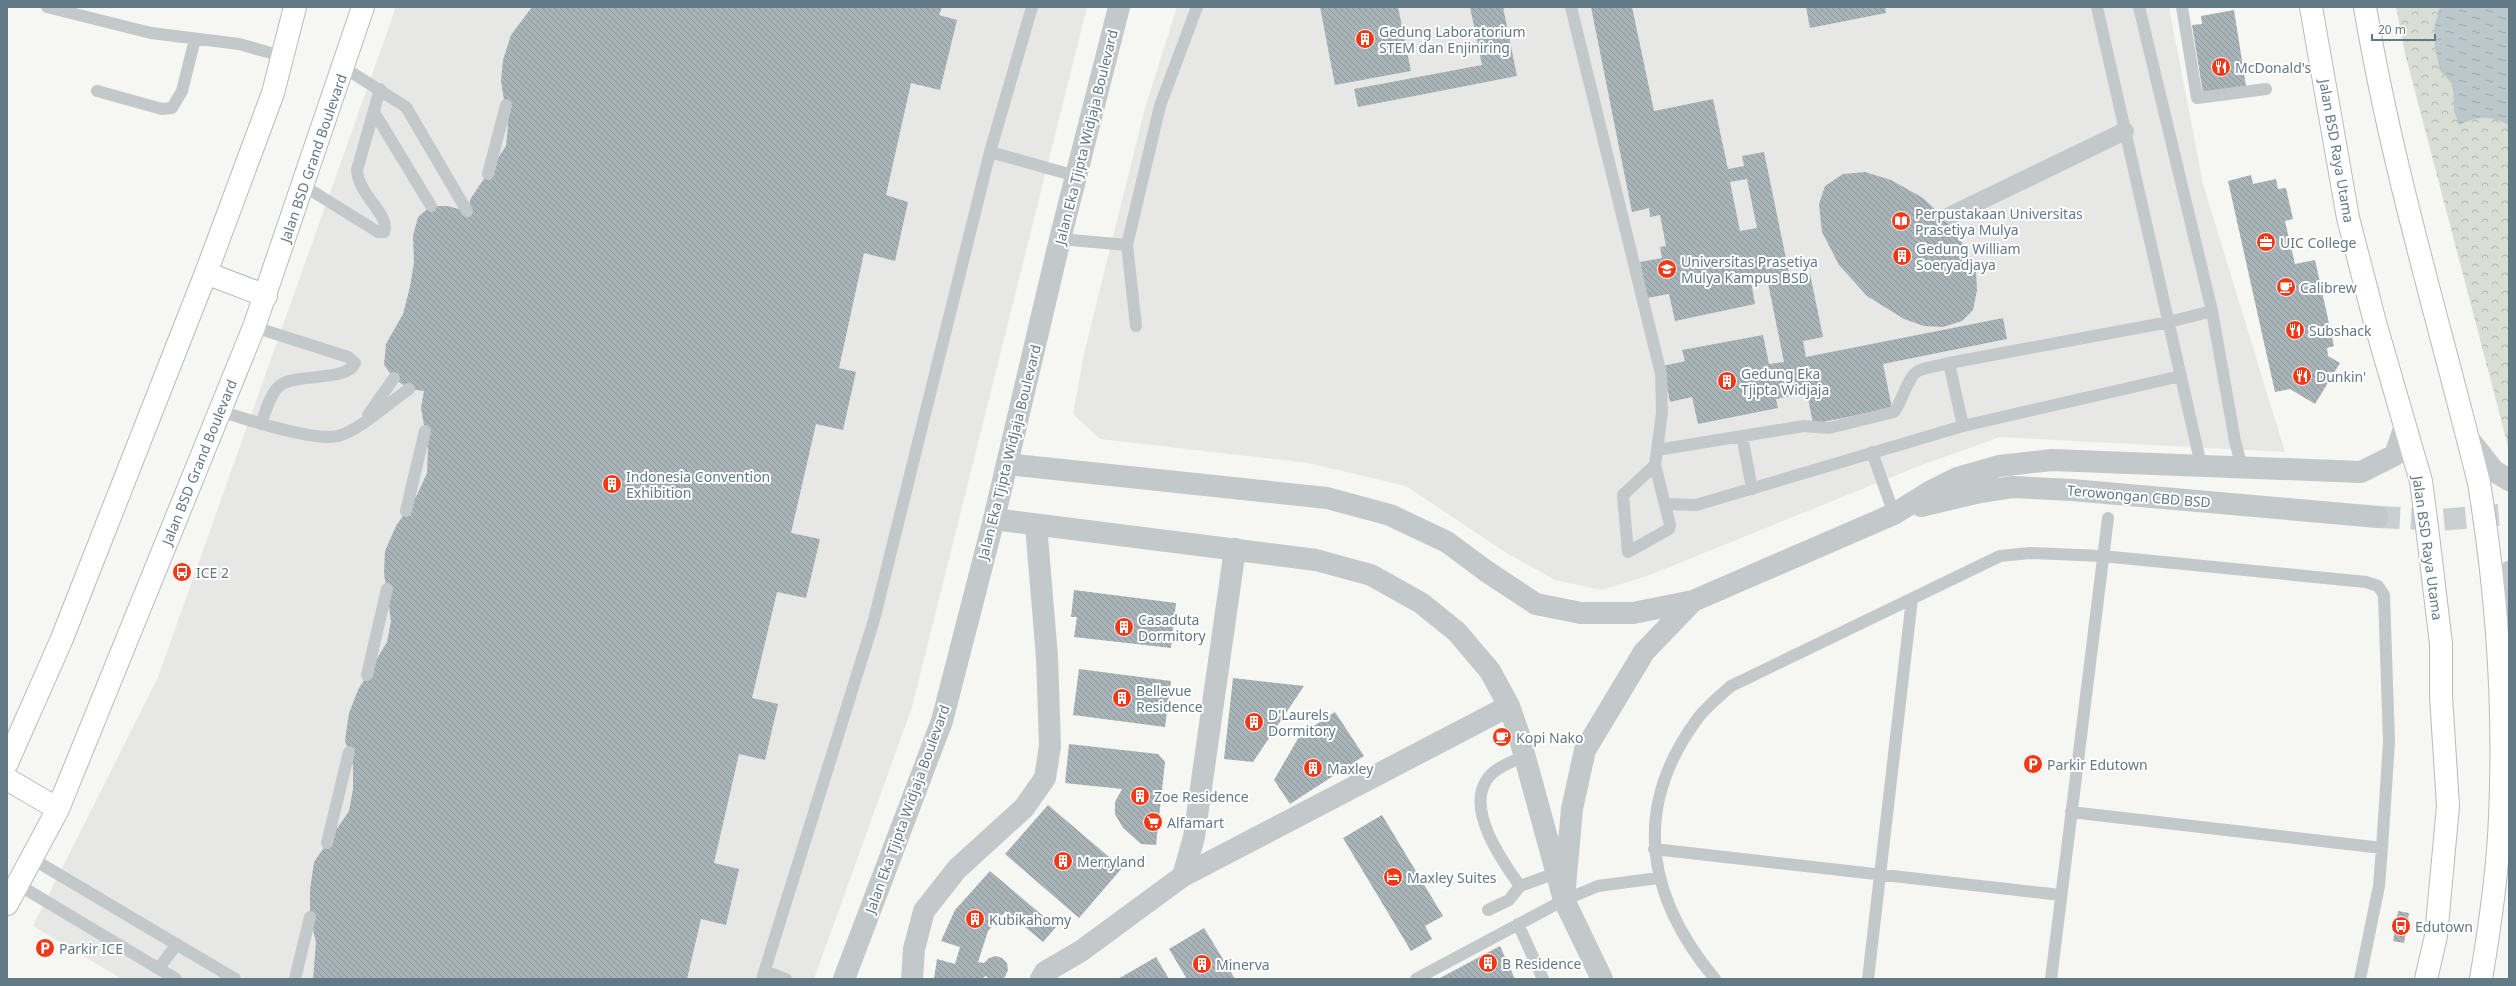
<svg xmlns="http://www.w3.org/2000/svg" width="2516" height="986" font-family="'Noto Sans',sans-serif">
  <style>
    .built { fill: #e7e7e5 }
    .forest { fill: url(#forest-crowns) }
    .water { fill: url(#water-ripples) }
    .building { fill: url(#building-back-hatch); fill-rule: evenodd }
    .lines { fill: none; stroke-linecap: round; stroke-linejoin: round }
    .minor-tunnel { stroke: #cad0d2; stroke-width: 22; stroke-dasharray: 22 11; stroke-linecap: butt }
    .secondary-casing { stroke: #b5bcbf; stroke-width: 24 }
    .primary-casing { stroke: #b6bbbe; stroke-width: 24 }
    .service { stroke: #c3c8cb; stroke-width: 12 }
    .pedestrian { stroke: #c3c8cb; stroke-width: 18 }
    .minor { stroke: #c3c8cb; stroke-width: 22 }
    .tertiary { stroke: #c3c8cb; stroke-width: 22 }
    .secondary { stroke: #fff; stroke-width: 22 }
    .primary { stroke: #fff; stroke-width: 22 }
    .labels { text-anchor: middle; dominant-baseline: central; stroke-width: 4; stroke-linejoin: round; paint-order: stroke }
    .poi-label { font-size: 14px; fill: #627986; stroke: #fff; text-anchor: start }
    .street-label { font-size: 14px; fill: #627986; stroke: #fff }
  </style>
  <defs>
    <pattern id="forest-crowns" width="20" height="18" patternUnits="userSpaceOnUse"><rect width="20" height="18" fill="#d8ded3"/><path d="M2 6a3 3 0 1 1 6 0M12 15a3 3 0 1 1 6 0" fill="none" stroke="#b3b9b1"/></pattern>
    <pattern id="water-ripples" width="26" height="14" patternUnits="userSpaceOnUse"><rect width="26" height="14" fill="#bac8cc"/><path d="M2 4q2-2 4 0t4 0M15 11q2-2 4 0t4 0" fill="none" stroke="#9ba7ab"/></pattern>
    <pattern id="building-back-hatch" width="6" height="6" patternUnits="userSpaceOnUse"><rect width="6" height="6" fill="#a9b4b8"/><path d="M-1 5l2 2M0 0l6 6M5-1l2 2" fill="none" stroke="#8d979b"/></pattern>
  </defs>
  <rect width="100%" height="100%" fill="#f6f6f2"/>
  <!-- built -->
  <path class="built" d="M396 7H1087L912 707 814 979H122L33 926 158 677Z
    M1177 7H2169L2203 184 2285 452 2000 437 1919 466 1647 576 1602 590 1555 580 1508 554 1406 486 1308 463 1100 439 1073 414 1084 354 1145 108Z"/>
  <!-- forest -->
  <path class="forest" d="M2396 7H2509V450L2405 53Z"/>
  <!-- water -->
  <path class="water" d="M2440 7H2509V125C2487 115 2480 116 2459 125L2454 110 2453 85 2440 70 2435 49 2434 28Z"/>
  <!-- building -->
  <path class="building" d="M532 7H942L939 15 957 20 940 90 911 83 886 195 908 202 895 261 864 253 839 368 856 372 843 430 816 424 791 533 820 539 806 598 777 592 752 698 778 704 765 760 739 754 714 863 739 869 726 925 701 919 687 979H313L316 942 310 917V890L314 862 349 811 353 789V766L345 740 349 713 358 690 387 642 391 621 384 573 385 551 396 526 417 495 427 473 428 448 421 408 424 391 409 389 394 378 384 365 386 344 403 314 410 287 414 262 413 236 418 217 431 206H447L467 211 471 198 506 146 508 126 501 81 503 60 511 35Z
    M1320 7H1398L1411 71 1335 85Z
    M1470 7H1503L1517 76 1358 107 1354 89 1482 65Z
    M1591 7H1632L1654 111 1713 99 1728 169 1744 166 1742 156 1764 152 1790 278 1810 274 1823 337 1803 341 1806 357 2003 318 2007 339 1883 364 1892 408 1813 424 1807 393 1776 399 1778 408 1698 424 1692 397 1670 402 1663 366 1685 361 1682 350 1763 335 1769 364 1784 362 1766 273 1750 276 1755 304 1675 321 1669 294 1647 298 1640 262 1662 258 1660 247 1666 246 1660 215 1650 217 1649 208 1632 212ZM1747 179 1757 228 1740 231 1730 182Z
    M1806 7H1885L1886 13 1810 28Z
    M2234 10 2246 86 2203 93 2192 25 2202 24 2201 16Z
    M1865 172 1891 180 1923 198 1946 220 1965 247 1976 271 1977 290 1973 310 1962 321 1943 327 1924 326 1904 319 1867 296 1839 265 1822 232 1819 204 1825 186 1843 174Z
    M2251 175 2253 184 2276 179 2278 189 2286 188 2293 219 2285 221 2295 264 2315 260 2334 346 2327 348 2328 356 2340 363 2315 404 2290 389 2275 392 2228 181Z
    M1074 590 1176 603 1171 648 1074 637 1077 617H1071Z
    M1079 669 1171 681 1165 727 1073 715Z
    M1233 678 1304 686 1253 762 1224 759Z
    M1335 712 1364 756 1290 804 1274 780 1300 735Z
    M1069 744 1158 754 1165 762 1156 845 1141 844 1123 828 1115 814V802L1122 789 1065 783Z
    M1048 805 1122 868 1079 918 1005 854Z
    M1382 815 1443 916 1425 926 1432 939 1411 951 1343 838Z
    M990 871 1056 927 1043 942 1006 911 988 931 978 962 984 963 989 958 996 956 1002 958 1007 963 1008 970 1005 977 1001 979H989L986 976 981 979H934L937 959 955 964 960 947 941 941 955 910Z
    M2398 911 2409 913 2404 943 2393 941Z
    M1204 928 1235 979H1187L1169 949Z
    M1500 946 1515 979H1438Z
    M1156 957 1169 979H1118Z"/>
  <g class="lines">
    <!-- minor-tunnel -->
    <path class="minor-tunnel" d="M2378 517 2440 520 2509 514"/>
    <defs>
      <path id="secondary" d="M206 273 266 296
        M7 763 61 641 206 273 273 93 295 7
        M7 779 58 809
        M7 904 58 809 254 327 363 7"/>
      <path id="primary" d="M2311 7 2348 218 2376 326 2421 481 2427 527 2441 644V696L2448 806 2436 936 2426 979
        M2365 7C2392 168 2440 325 2479 483 2497 593 2505 706 2500 817 2498 871 2490 926 2481 979"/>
    </defs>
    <!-- secondary casing -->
    <use href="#secondary" class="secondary-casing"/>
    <!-- primary casing -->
    <use href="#primary" class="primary-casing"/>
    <!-- service -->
    <path class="service" d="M47 7 151 33 239 44 282 56
      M1571 7 1661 374 1662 413 1655 465 1623 495 1628 552 1669 529 1670 525 1655 465
      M2097 7 2201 465
      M2139 7 2212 311 2235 441 2242 468
      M2182 7 2197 98 2266 89
      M343 67 406 107 467 211
      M97 91 162 109 172 108 182 91 195 39
      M374 112 431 206
      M990 152 1076 176
      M488 174 506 105
      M304 186 378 232H384C391 215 358 195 357 170L380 89
      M1060 239 1127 245 1160 106 1197 7
      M1127 245 1136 326
      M254 327 348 357 355 363C348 381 298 374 282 384 270 392 266 411 261 424
      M1949 363 1963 426 2181 376
      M220 411C245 419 315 442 338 436 360 430 390 402 409 389
      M368 415 394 378
      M1742 436 1752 489
      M1657 450 1804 426 1829 428 1894 412C1902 402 1908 376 1918 371 1926 367 1939 366 1949 363L2169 322 2212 311
      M1872 452 1894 514
      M1666 504 1696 505 1963 426
      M406 511 425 431
      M367 675 387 589
      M1524 756C1512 762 1493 768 1486 781 1467 811 1502 861 1520 886L1556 873
      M2071 812 2382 848
      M327 843 349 752
      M1654 849 2061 895
      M31 858 235 979
      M17 884 176 979
      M1488 910 1509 900 1520 886
      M1518 924 1543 979
      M159 968 177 944
      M765 971 786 979
      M295 979 310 917
      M762 979 874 620 990 152 1032 7
      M1416 979 1564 900 1598 886 1658 878
      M1715 979C1646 896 1631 808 1698 718 1707 706 1720 696 1731 686L2000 556 2030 553 2102 556 2366 582 2378 586 2384 595 2389 742 2382 848 2379 886 2360 979
      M1868 979 1912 599
      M2051 979 2108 518"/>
    <!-- pedestrian -->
    <path class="pedestrian" d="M1951 215 2125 131"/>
    <!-- minor -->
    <path class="minor" d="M2468 438 2494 471 2509 480
      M1007 464 1327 498 1390 515 1447 542 1486 571 1536 604 1581 613H1633L1693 601 1894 514 1931 491 1957 478 1999 466 2052 460 2361 472 2395 455 2405 426
      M1921 506 1980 492 2013 487 2072 490 2378 517
      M994 519 1316 560 1371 575 1421 603 1457 632 1490 671 1509 706 1518 732 1564 900 1602 979
      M2500 617 2505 581 2509 572
      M1183 876 1194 837 1235 549
      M1565 887 1572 809 1585 750 1644 652 1693 601
      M912 979 914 949 924 911 957 869 1024 808 1045 778 1050 746 1047 657 1036 525
      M1041 979 1045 972 1081 951 1183 876 1509 706"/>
    <!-- tertiary -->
    <path class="tertiary" d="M844 979 942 721 994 519 1060 239 1119 7"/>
    <!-- secondary -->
    <use href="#secondary" class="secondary"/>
    <!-- primary -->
    <use href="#primary" class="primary"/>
  </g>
  <!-- icons -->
  <defs>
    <symbol id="building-disc" viewBox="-11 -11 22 22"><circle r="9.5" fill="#f23716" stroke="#fff"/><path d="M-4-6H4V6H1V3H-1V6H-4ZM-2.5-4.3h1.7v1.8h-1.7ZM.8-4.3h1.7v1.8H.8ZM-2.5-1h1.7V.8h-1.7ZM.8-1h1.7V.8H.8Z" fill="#fff"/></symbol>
    <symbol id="restaurant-disc" viewBox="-11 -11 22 22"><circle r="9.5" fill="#f23716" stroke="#fff"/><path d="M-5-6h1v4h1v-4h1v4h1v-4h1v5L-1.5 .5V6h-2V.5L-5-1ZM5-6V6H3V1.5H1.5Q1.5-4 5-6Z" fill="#fff"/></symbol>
    <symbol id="library-disc" viewBox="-11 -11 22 22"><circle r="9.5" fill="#f23716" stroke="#fff"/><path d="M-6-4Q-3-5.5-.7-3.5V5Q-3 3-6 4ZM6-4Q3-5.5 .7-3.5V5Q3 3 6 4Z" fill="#fff"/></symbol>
    <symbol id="office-disc" viewBox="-11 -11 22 22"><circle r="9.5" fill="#f23716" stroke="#fff"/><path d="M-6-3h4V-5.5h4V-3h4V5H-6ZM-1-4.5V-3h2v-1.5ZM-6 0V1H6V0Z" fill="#fff"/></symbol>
    <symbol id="university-disc" viewBox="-11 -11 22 22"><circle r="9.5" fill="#f23716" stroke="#fff"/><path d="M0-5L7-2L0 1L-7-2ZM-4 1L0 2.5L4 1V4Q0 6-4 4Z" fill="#fff"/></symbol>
    <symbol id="cafe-disc" viewBox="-11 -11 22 22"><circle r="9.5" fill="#f23716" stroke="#fff"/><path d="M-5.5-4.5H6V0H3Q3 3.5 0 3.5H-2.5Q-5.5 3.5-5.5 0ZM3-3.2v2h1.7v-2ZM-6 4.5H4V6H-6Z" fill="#fff"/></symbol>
    <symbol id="bus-disc" viewBox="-11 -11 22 22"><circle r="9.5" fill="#f23716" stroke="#fff"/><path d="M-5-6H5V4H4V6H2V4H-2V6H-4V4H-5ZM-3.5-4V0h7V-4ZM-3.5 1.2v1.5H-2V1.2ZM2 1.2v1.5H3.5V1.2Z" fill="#fff"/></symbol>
    <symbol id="parking-disc" viewBox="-11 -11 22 22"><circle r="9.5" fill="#f23716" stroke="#fff"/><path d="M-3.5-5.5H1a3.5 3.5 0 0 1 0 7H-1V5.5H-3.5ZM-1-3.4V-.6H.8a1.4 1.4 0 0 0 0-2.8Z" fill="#fff"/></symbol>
    <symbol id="supermarket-disc" viewBox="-11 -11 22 22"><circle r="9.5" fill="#f23716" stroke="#fff"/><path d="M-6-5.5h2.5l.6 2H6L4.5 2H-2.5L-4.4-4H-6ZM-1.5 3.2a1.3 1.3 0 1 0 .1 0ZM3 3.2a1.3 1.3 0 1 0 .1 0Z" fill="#fff"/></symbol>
    <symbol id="hotel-disc" viewBox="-11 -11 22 22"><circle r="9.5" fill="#f23716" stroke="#fff"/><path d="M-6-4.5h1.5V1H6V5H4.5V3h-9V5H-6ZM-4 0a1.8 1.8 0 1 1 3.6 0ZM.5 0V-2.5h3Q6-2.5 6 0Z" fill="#fff"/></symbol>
  </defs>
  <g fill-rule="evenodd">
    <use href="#building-disc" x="1354" y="28" width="22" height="22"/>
    <use href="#restaurant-disc" x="2210" y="56" width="22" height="22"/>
    <use href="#library-disc" x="1890" y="210" width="22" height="22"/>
    <use href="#office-disc" x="2255" y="231" width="22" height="22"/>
    <use href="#building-disc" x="1891" y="245" width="22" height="22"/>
    <use href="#university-disc" x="1656" y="258" width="22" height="22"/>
    <use href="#cafe-disc" x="2275" y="276" width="22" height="22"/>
    <use href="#restaurant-disc" x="2284" y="319" width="22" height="22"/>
    <use href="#restaurant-disc" x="2291" y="365" width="22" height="22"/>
    <use href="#building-disc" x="1716" y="370" width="22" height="22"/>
    <use href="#building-disc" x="601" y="473" width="22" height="22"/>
    <use href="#bus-disc" x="171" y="561" width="22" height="22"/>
    <use href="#building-disc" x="1113" y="616" width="22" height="22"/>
    <use href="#building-disc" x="1111" y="687" width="22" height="22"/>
    <use href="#building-disc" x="1243" y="711" width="22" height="22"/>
    <use href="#cafe-disc" x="1491" y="726" width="22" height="22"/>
    <use href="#parking-disc" x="2022" y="753" width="22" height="22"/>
    <use href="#building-disc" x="1302" y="757" width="22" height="22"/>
    <use href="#building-disc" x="1129" y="785" width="22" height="22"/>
    <use href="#supermarket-disc" x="1142" y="811" width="22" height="22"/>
    <use href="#building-disc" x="1052" y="850" width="22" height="22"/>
    <use href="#hotel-disc" x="1382" y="866" width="22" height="22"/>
    <use href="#building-disc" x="964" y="908" width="22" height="22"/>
    <use href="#bus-disc" x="2390" y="915" width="22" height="22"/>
    <use href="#parking-disc" x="34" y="937" width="22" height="22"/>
    <use href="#building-disc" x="1477" y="952" width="22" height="22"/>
    <use href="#building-disc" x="1191" y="953" width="22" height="22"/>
  </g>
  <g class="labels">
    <!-- poi labels -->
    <g class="poi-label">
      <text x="1379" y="31">Gedung Laboratorium<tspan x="1379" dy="16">STEM dan Enjiniring</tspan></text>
      <text x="2235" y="67">McDonald's</text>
      <text x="1915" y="213">Perpustakaan Universitas<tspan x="1915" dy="16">Prasetiya Mulya</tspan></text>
      <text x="2280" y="242">UIC College</text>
      <text x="1916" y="248">Gedung William<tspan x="1916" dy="16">Soeryadjaya</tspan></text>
      <text x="1681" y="261">Universitas Prasetiya<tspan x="1681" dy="16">Mulya Kampus BSD</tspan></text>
      <text x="2300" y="287">Calibrew</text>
      <text x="2309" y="330">Subshack</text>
      <text x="1741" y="373">Gedung Eka<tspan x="1741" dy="16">Tjipta Widjaja</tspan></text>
      <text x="2316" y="376">Dunkin'</text>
      <text x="626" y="476">Indonesia Convention<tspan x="626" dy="16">Exhibition</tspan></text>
      <text x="196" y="572">ICE 2</text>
      <text x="1138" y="619">Casaduta<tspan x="1138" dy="16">Dormitory</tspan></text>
      <text x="1136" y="690">Bellevue<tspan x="1136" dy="16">Residence</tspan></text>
      <text x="1268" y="714">D'Laurels<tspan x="1268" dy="16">Dormitory</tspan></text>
      <text x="1516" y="737">Kopi Nako</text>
      <text x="2047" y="764">Parkir Edutown</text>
      <text x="1327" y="768">Maxley</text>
      <text x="1154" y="796">Zoe Residence</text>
      <text x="1167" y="822">Alfamart</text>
      <text x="1077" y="861">Merryland</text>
      <text x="1407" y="877">Maxley Suites</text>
      <text x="989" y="919">Kubikahomy</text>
      <text x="2415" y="926">Edutown</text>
      <text x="59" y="948">Parkir ICE</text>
      <text x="1502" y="963">B Residence</text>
      <text x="1216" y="964">Minerva</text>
    </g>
    <!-- street labels -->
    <g class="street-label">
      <text transform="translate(1086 137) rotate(-76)">Jalan Eka Tjipta Widjaja Boulevard</text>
      <text transform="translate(2337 151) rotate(80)">Jalan BSD Raya Utama</text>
      <text transform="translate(313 158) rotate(-71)">Jalan BSD Grand Boulevard</text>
      <text transform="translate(1009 452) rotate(-76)">Jalan Eka Tjipta Widjaja Boulevard</text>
      <text transform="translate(199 462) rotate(-68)">Jalan BSD Grand Boulevard</text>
      <text transform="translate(2139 496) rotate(5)">Terowongan CBD BSD</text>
      <text transform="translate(2428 548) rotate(82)">Jalan BSD Raya Utama</text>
      <text transform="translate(907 809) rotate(-70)">Jalan Eka Tjipta Widjaja Boulevard</text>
    </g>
  </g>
  <!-- border -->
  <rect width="2516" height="986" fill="none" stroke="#627986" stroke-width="16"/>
  <!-- scale -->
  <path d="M2372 34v6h63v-6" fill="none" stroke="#627986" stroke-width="2"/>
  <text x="2378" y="34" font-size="12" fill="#627986" stroke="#ffffff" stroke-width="3" paint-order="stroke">20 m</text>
</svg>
